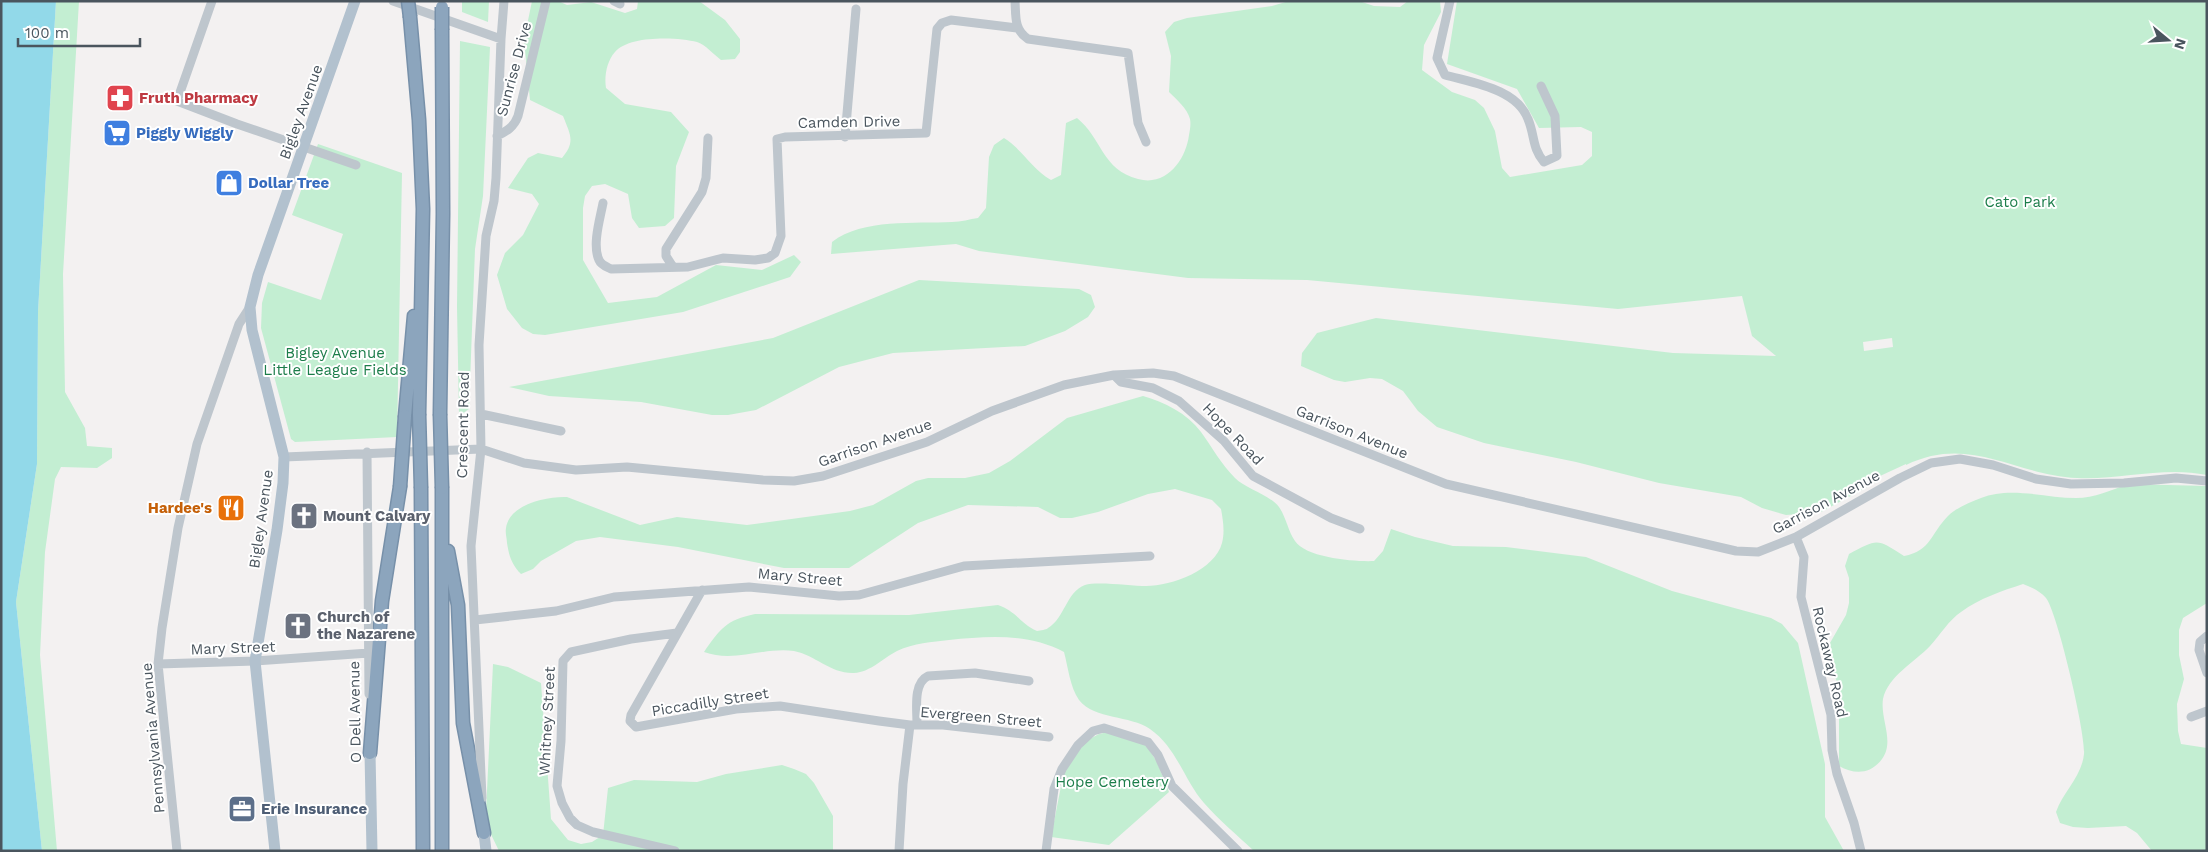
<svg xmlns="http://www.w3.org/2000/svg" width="2208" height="852" font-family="'Work Sans',sans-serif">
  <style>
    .green { fill: #c3eed2; fill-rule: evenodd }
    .water { fill: #92d9e9 }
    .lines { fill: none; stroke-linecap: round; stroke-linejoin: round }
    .highway-casing { stroke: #7790a9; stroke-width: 15 }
    .minor { stroke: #bec6cd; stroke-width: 9 }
    .major { stroke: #b2c1ce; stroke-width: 11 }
    .highway { stroke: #8ca5bd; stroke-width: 12 }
    .highway-bridge-casing { stroke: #7790a9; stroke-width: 15; stroke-linecap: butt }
    .highway-bridge { stroke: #8ca5bd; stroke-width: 12 }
    .labels { text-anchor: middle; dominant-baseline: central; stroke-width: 4; stroke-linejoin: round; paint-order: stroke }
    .street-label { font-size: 15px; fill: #4a555e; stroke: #fff }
    .health-label { font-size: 15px; font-weight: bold; fill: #be3a42; stroke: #fff; text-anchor: start }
    .shop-label { font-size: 15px; font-weight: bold; fill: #366cbe; stroke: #fff; text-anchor: start }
    .park-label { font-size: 15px; fill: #1c7d4a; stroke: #fff }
    .food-label { font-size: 15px; font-weight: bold; fill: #c56008; stroke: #fff; text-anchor: end }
    .worship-label { font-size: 15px; font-weight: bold; fill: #5b616d; stroke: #fff; text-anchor: start }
    .service-label { font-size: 15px; font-weight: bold; fill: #4e5e75; stroke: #fff; text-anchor: start }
  </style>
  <rect width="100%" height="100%" fill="#f3f1f1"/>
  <!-- green -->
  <path class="green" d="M56 1H79L63 274 65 392 85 428 87 446 112 448V458L97 468 61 467 55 479 45 552 40 655 57 851H42L16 602 37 464 38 312Z
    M462 1H489L488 22 462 12Z
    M532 1H558L567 5 591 2 625 13 637 9 638 1H699L725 20 740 39V52L735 59 721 60C714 55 705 44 697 42 678 37 629 35 615 52 607 61 604 76 606 88L625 104 671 112 689 132 676 166 674 218 665 226 639 228 632 218 628 194 605 184 592 186 585 196 583 208V260L608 303 657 297 716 265 762 270 794 255 801 262 790 277 683 312 545 335 533 334 522 328 507 309 497 275 505 253 523 235 539 204 532 194 508 188 528 158 538 153 562 158C576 142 570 134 563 116L530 100 524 40Z
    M1289 1H1359L1374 6 1400 7 1408 1H1440L1441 12 1424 45 1422 70 1452 92 1475 100 1484 108 1495 131 1502 168 1510 177 1582 165 1592 156V132L1581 127 1539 128 1517 89 1447 64 1457 1H2207V475C2164 466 2121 480 2077 478 2014 475 1970 434 1906 465V464L1880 476V480L1821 512 1819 506 1799 514 1786 515 1762 508 1741 497 1659 483 1576 462 1484 443 1437 427 1418 411 1403 391 1382 379 1370 378 1345 382 1334 380 1301 366 1302 353 1317 333 1376 318 1673 353 1776 356 1752 336 1742 296 1618 309 1307 280 1188 278 979 251 956 244 831 254 832 242C863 218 915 224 952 222 961 222 970 219 978 218L986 208 989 157 994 145 1004 138C1022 149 1032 169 1051 180L1061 175 1066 123 1077 118C1102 138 1102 170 1138 179 1167 187 1186 159 1189 135 1190 130 1191 124 1190 119 1187 108 1177 100 1169 92L1171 56 1165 32 1174 22 1187 18 1272 6ZM1892 338 1893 347 1864 351 1863 342Z
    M460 41 490 47 483 196 475 249 469 409 459 416 457 307Z
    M318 144 402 173 397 437 295 442 291 439 261 328 262 303 268 282 321 300 343 234 292 215Z
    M919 280 1079 289 1091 295 1095 307 1088 317 1065 331 1025 346 893 353 839 367 756 410 728 415H712L641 402 549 396 509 387 773 338Z
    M1143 396C1164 402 1187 413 1201 432 1212 447 1221 464 1235 478 1246 489 1270 495 1279 507 1286 517 1288 531 1295 541 1306 558 1356 562 1374 561L1383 551 1391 529 1415 537 1453 546 1506 547 1586 557 1672 591 1771 618 1782 624 1798 643 1825 764V817L1844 851H1254C1237 835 1219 820 1204 803 1184 780 1177 748 1150 729 1130 715 1095 720 1079 700 1070 687 1068 667 1064 652 1028 633 988 636 949 640 932 642 914 643 897 651 883 658 871 672 854 673 831 674 815 655 794 651 763 647 734 663 704 652 720 629 726 620 755 614L909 615 998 605C1016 611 1021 624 1037 631 1041 630 1046 630 1048 628 1065 618 1066 592 1085 585 1097 581 1132 586 1146 586 1172 586 1215 570 1222 543 1225 532 1223 520 1221 509L1212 500 1175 489 1148 494 1098 512 1072 518H1060L1038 507 968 505 918 523 849 568H784L678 547 600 537 576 541 541 561 533 569 521 574C512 565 509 556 507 543 507 539 505 533 506 528 509 504 548 496 567 497L640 525 677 517 747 525 850 511 873 505 916 481 928 478H965L989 473 1010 461 1067 418Z
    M2128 484 2207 486V603L2183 618 2179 630V655L2184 679 2177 704 2178 731 2181 744 2207 748V851H2152L2137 833 2126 826 2088 828 2073 827 2060 823 2056 812C2063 792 2082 776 2084 754 2086 734 2057 611 2046 598 2040 591 2031 587 2023 584 2002 591 1980 598 1961 612 1949 620 1940 635 1930 646 1915 662 1888 676 1883 699 1880 719 1895 742 1882 759 1871 774 1855 775 1839 766V686L1829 664 1826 650 1846 615 1849 603V578L1845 566 1849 554C1878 539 1876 538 1904 556 1931 551 1931 533 1948 516 1956 508 1970 502 1981 498 2010 486 2046 498 2076 498 2094 498 2112 490 2128 484Z
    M493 664 508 667 541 683 551 819 568 840 581 844 592 842 603 835 608 788 634 780 697 782 726 774 782 765 794 769 806 774 814 783 833 816V851H499L487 826 486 812Z
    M1108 732 1146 745 1157 762 1169 792 1109 845 1051 837 1064 771 1086 741 1099 734Z"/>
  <!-- water -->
  <path class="water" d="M1 1H56L38 312 37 464 16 602 42 851H1Z"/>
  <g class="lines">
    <defs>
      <path id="highway" d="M410 17 419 120 423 209 419 414
        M440 414 443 214 442 30
        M405 416 414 316
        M421 488 423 851
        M442 488V851
        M448 551 458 605 463 723 484 833
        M370 753 382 601 400 487"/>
    </defs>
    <!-- highway casing -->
    <use href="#highway" class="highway-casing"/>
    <!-- minor -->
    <path class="minor" d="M212 1 177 101 237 124 356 165
      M393 1 501 39
      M614 1 620 4
      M1015 1C1016 17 1014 30 1028 39L1128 53 1138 123 1146 142
      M1450 1 1437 58 1445 75C1473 83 1517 89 1528 119 1535 136 1532 148 1544 162L1557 156 1555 116 1541 86
      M497 136C507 131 514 127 518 116L546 1
      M845 137 856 9
      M603 203C600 219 592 245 599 260 601 265 607 267 611 269L688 267 723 258 755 260 768 258 775 253 781 236 777 139 785 137 926 133 937 29 942 23 951 20 1017 28
      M673 267 666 256V249L702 192 706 178 708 138
      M1114 375 1121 382 1153 388 1179 401 1224 441 1253 476 1331 518 1360 529
      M481 414 561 431
      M367 452 369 694
      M284 457 481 449 524 463 576 470 627 467 763 480 794 481 823 476 927 442 992 411 1064 385 1114 375 1153 373 1174 376 1446 484 1736 551 1758 552 1796 537 1900 478 1931 463 1960 459 1993 465 2036 479 2071 484 2124 483 2176 478 2207 481
      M1796 537 1804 557 1801 597 1831 715 1832 750 1837 774 1854 823 1861 851
      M702 590 631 715 630 721 636 727 736 709 780 706 879 721 910 725H943L1049 737
      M475 620 556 611 614 597 749 587 839 596 859 595 964 566 1150 556
      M2207 636 2200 642 2199 650 2207 673
      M158 664 255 661 369 653
      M2191 717 2207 711
      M917 724C917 709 913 683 928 676L975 673 1029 681
      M482 798 471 546 481 449 479 345 486 236 494 201 496 178 501 39 504 1
      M177 851 158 664 162 628 178 528 197 444 239 324 250 307
      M675 851 593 832 577 825 570 818 562 803 557 786 561 741 563 661 571 652 631 639 677 633
      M899 851 903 784 910 725
      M1046 851 1054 789 1062 769 1078 745 1093 731 1104 728 1148 742 1158 755 1172 786 1238 851"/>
    <!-- major -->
    <path class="major" d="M370 753 372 851
      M484 833 486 851
      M275 851 255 661 277 530 283 483 284 457 252 330 250 307 258 275 355 1"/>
    <!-- highway -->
    <use href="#highway" class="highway"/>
    <defs>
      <path id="highway-bridge" d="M408 1 410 17
        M442 30V7
        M419 414 421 488
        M440 414 442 488
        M400 487 405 416"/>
    </defs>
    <!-- highway-bridge casing -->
    <use href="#highway-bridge" class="highway-bridge-casing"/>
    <!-- highway-bridge -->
    <use href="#highway-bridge" class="highway-bridge"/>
  </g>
  <!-- icons -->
  <defs>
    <symbol id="pharmacy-square" viewBox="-11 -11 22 22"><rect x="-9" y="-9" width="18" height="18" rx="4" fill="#e0444e" stroke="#fff"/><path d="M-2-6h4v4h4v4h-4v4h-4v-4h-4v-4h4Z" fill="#fff"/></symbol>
    <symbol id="supermarket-square" viewBox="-11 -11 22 22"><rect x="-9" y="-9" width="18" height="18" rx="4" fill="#3f7fe0" stroke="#fff"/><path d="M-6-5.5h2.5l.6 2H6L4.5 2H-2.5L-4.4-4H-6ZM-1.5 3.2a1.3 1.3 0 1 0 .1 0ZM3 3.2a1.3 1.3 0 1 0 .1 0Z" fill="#fff"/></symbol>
    <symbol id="shop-square" viewBox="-11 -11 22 22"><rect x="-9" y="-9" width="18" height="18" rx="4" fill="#3f7fe0" stroke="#fff"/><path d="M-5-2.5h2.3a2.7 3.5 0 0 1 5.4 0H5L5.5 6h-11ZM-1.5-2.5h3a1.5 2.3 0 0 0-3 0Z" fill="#fff"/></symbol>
    <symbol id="restaurant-square" viewBox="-11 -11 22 22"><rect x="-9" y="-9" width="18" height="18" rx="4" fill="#e8710a" stroke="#fff"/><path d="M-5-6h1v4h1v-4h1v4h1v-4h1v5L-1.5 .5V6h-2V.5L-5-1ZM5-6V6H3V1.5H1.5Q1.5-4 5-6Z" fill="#fff"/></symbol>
    <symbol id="church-square" viewBox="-11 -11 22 22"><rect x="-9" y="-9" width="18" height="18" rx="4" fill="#6b7280" stroke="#fff"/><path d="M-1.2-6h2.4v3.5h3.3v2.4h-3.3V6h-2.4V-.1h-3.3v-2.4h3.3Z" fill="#fff"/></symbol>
    <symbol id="office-square" viewBox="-11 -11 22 22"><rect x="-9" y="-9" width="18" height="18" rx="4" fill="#5c6f8a" stroke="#fff"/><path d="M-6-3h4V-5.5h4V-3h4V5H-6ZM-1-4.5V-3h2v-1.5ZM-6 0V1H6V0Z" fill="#fff"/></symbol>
  </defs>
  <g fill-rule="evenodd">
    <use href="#pharmacy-square" x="104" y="82" width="32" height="32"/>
    <use href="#supermarket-square" x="101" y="117" width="32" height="32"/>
    <use href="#shop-square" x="213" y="167" width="32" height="32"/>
    <use href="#restaurant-square" x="215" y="492" width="32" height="32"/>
    <use href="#church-square" x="288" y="500" width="32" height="32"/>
    <use href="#church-square" x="282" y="610" width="32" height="32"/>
    <use href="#office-square" x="226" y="793" width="32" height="32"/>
  </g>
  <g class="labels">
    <!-- street labels -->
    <g class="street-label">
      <text transform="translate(514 69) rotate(-75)">Sunrise Drive</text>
      <text transform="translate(301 112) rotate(-70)">Bigley Avenue</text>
      <text transform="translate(849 122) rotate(-1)">Camden Drive</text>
      <text transform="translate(463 425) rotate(-89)">Crescent Road</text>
      <text transform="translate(1352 432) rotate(22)">Garrison Avenue</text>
      <text transform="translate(1233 434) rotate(46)">Hope Road</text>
      <text transform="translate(875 443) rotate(-19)">Garrison Avenue</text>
      <text transform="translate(1826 502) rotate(-28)">Garrison Avenue</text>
      <text transform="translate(261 519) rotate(-82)">Bigley Avenue</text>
      <text transform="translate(800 577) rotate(5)">Mary Street</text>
      <text transform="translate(233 648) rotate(-2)">Mary Street</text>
      <text transform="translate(1830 662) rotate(77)">Rockaway Road</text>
      <text transform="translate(710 702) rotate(-9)">Piccadilly Street</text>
      <text transform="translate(355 712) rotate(-91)">O Dell Avenue</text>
      <text transform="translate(981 717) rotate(5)">Evergreen Street</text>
      <text transform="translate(547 721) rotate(-87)">Whitney Street</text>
      <text transform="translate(153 738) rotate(-95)">Pennsylvania Avenue</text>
    </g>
    <!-- health labels -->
    <g class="health-label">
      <text x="139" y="98">Fruth Pharmacy</text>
    </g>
    <!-- shop labels -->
    <g class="shop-label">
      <text x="136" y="133">Piggly Wiggly</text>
      <text x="248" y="183">Dollar Tree</text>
    </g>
    <!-- park labels -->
    <g class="park-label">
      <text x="2020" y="202">Cato Park</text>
      <text x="335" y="353">Bigley Avenue<tspan x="335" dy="17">Little League Fields</tspan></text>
      <text x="1112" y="782">Hope Cemetery</text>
    </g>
    <!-- food labels -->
    <g class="food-label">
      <text x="212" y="508">Hardee's</text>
    </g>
    <!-- worship labels -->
    <g class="worship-label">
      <text x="323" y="516">Mount Calvary</text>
      <text x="317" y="617">Church of<tspan x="317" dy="17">the Nazarene</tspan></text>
    </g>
    <!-- service labels -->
    <g class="service-label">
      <text x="261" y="809">Erie Insurance</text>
    </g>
  </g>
  <!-- border -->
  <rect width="2208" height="852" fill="none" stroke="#4a555e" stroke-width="5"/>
  <!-- north arrow -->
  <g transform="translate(2168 40) rotate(108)" stroke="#ffffff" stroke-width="4" paint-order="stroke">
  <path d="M0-4L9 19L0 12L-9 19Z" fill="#4a555e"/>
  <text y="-8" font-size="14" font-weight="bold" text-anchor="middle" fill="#4a555e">N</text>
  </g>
  <!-- scale -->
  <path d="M18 38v8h122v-8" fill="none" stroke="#4a555e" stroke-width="2.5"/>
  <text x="25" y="38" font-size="15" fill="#4a555e" stroke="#ffffff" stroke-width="4" paint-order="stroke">100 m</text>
</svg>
